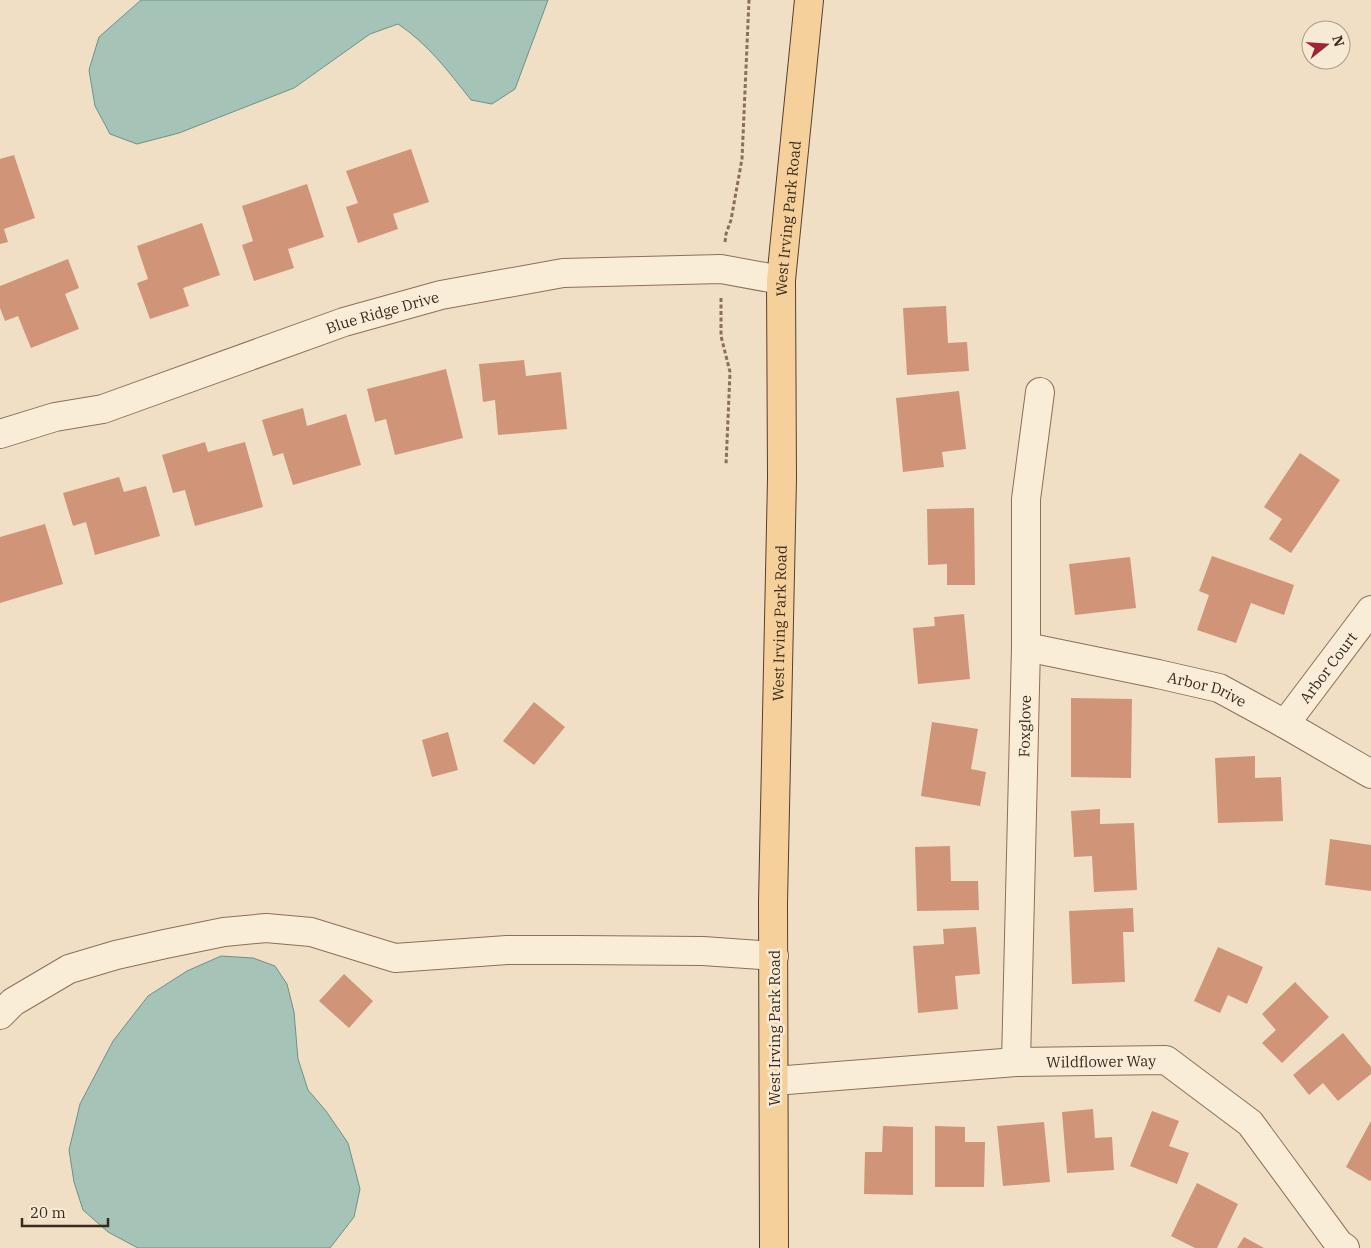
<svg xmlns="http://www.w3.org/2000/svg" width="1371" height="1248" font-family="'IBM Plex Serif',serif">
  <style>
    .water { fill: #a6c3b8; stroke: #6c9285 }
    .building { fill: #d09478 }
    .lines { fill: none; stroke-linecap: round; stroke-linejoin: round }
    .minor-casing { stroke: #8c6f59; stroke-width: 30 }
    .major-casing { stroke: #5a3e2d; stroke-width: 30 }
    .path { stroke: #8c6f59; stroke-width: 3; stroke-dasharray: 4 2.5; stroke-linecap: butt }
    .minor { stroke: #faedd7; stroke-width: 28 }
    .major { stroke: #f5d09a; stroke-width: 28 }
    .labels { text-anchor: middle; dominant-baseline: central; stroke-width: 5; stroke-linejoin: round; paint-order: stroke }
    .street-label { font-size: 15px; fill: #3b291e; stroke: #f7ead4 }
  </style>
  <rect width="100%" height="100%" fill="#f0dfc4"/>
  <!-- water -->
  <path class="water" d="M141 0H548L515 89 492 104 471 100C449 72 428 44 398 24L370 34 294 88 179 133 137 144 110 134 95 106 89 70 99 37Z
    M221 956 253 958 275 966 287 984 294 1012 298 1059 308 1090 326 1111 348 1143 360 1189 354 1217 330 1248H138L108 1232 83 1210 74 1182 69 1150 80 1104 113 1041 148 996 187 971Z"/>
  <!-- building -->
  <path class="building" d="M411 149 429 202 393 214 398 229 358 243 346 207 358 203 346 171Z
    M14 155 35 218 4 229 8 242 0 244V159Z
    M307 184 324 237 288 249 294 268 254 281 242 245 253 241 242 206Z
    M202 223 220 275 183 288 189 306 150 319 137 283 148 279 137 246Z
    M68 259 79 288 65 294 79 329 31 348 18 316 5 321 0 308V286Z
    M946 306 948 343 967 342 969 371 907 375 903 308Z
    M524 360 526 376 561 372 567 429 498 435 495 400 483 402 479 364Z
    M446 369 463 438 395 455 386 419 375 422 367 389Z
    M959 391 966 449 942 452 944 467 903 472 896 398Z
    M303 408 307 426 346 414 361 465 293 485 283 453 273 456 262 420Z
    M205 442 208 452 245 442 263 507 195 526 185 490 173 493 162 455Z
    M1300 453 1340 480 1291 553 1269 539 1282 519 1264 507Z
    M119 477 124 492 146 486 160 536 95 555 86 522 73 526 63 493Z
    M974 508 975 585H947V564L928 565 927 509Z
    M45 524 63 584 0 603V537Z
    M1212 556 1294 585 1284 615 1251 603 1236 643 1197 630 1209 595 1199 591Z
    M1130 557 1136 608 1075 615 1069 564Z
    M964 614 970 679 918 684 913 628 935 626 934 617Z
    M1071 698 1132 699 1131 778 1071 777Z
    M534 702 565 727 534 765 503 741Z
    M932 722 978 729 971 769 986 772 980 806 921 796Z
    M448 732 458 770 432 777 422 740Z
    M1255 756V778L1281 777 1283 821 1218 823 1215 758Z
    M1100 809V824L1134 823 1137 890 1094 892 1092 856 1074 857 1071 811Z
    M1330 839 1371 845V891L1325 885Z
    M950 846 951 881H978L979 910 917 911 915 847Z
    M1133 908 1134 932H1123L1125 982 1072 984 1069 911Z
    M976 927 980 974 955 976 958 1009 918 1013 913 946 944 944 943 929Z
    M1218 947 1263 967 1247 1004 1228 995 1220 1013 1194 1001Z
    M344 974 373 1001 349 1028 319 1001Z
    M1295 982 1329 1017 1282 1063 1262 1043 1276 1030 1262 1014Z
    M1343 1033 1371 1067V1074L1338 1101 1323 1083 1309 1095 1293 1075Z
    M1093 1109 1095 1138 1112 1137 1114 1170 1067 1173 1062 1112Z
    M1152 1111 1179 1121 1169 1146 1189 1153 1177 1184 1130 1166Z
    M1371 1121V1180L1370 1181 1346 1167Z
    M1044 1122 1050 1182 1003 1186 997 1126Z
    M883 1126 913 1127V1195L864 1194 865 1152H882Z
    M935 1126 965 1127V1142H985L984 1187H935Z
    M1197 1183 1238 1204 1217 1248H1195L1171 1236Z
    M1244 1237 1264 1248H1237Z"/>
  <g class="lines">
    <defs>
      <g id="minor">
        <path id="s1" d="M0 434 55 417 103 409 344 322 441 295 563 273 721 269 781 280"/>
        <path id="s2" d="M1026 647 1158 674 1219 688 1285 724 1371 774"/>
        <path id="s3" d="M1285 724 1371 610"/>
        <path d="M0 1015 13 1002 69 969 116 955 165 944 224 932 266 928 311 932 395 958 507 950H576L703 951 774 956"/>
        <path id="s4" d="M1016 1062 1026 647V499L1040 392"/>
        <path id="s5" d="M774 1081 1016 1062 1166 1060 1250 1123 1339 1244 1345 1248"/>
      </g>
      <g id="major">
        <path id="s6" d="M774 1248 773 903 782 479 781 280 809 0"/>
      </g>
    </defs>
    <!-- minor casing -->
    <use href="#minor" class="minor-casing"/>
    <!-- major casing -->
    <use href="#major" class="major-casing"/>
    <!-- path -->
    <path class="path" d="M725 242 726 234 731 220 742 159 749 0
      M721 298V336L730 372 726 465"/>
    <!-- minor -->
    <use href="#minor" class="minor"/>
    <!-- major -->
    <use href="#major" class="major"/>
  </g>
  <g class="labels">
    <!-- street labels -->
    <g class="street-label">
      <text stroke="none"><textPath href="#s6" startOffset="1030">West Irving Park Road</textPath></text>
      <text stroke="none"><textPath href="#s1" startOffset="402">Blue Ridge Drive</textPath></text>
      <text stroke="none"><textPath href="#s6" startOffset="625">West Irving Park Road</textPath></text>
      <text stroke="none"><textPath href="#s3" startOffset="71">Arbor Court</textPath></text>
      <text stroke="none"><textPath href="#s2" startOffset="186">Arbor Drive</textPath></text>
      <text stroke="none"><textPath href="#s4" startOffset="336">Foxglove</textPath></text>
      <text transform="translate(774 1028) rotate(-90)">West Irving Park Road</text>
      <text stroke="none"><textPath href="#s5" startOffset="328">Wildflower Way</textPath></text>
    </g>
  </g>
  <!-- north arrow -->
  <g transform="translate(1326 45) rotate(73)"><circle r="24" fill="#f7ead4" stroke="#ac9d8b"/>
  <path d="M0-4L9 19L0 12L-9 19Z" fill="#9e2632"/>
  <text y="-8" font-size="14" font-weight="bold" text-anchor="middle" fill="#3b291e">N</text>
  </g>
  <!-- scale -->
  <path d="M22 1218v8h86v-8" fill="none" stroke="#3b291e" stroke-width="2.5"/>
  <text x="30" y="1218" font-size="15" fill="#3b291e" stroke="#f7ead4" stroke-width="4" paint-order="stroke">20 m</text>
</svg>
